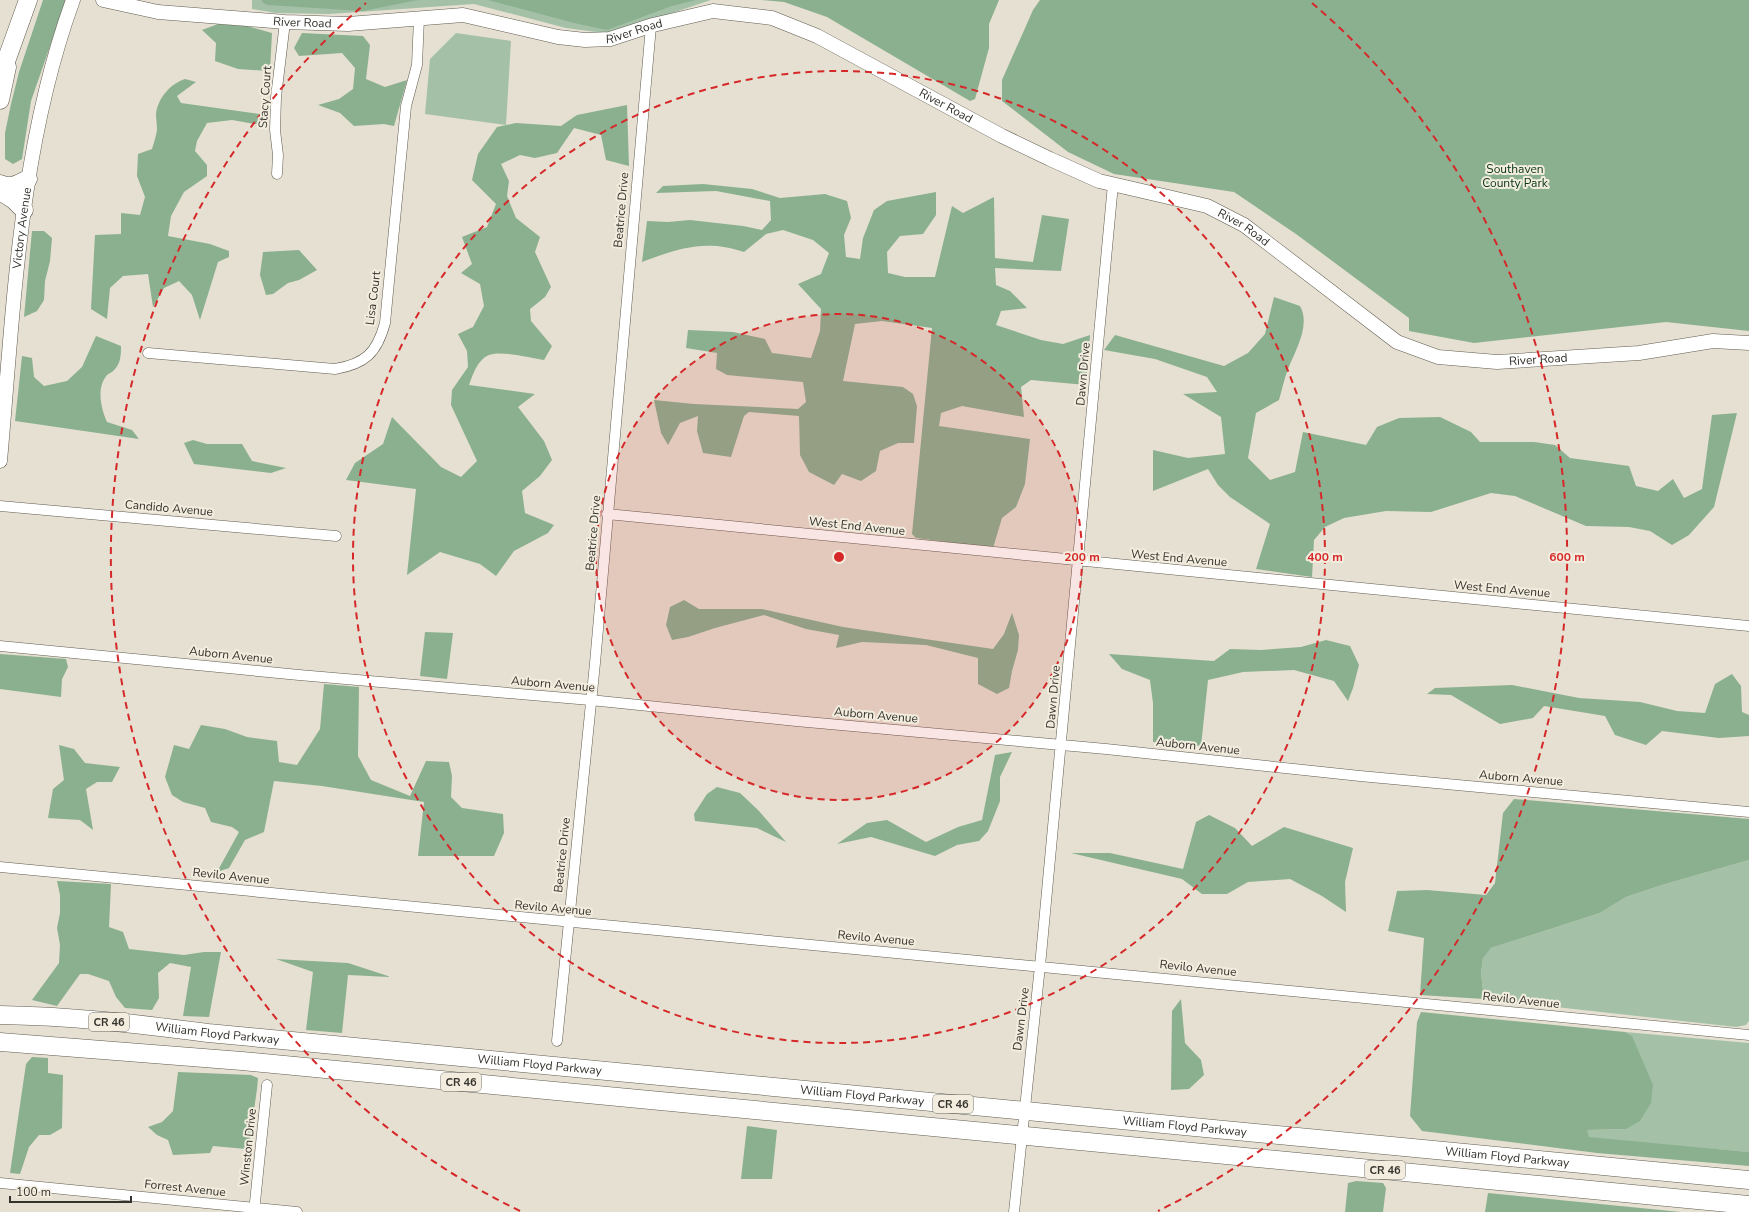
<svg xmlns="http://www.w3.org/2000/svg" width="1749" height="1212" font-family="'Nunito Sans',sans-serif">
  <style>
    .green { fill: #a4c1a8 }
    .forest { fill: #8bb090 }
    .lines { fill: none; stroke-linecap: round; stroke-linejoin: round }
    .street-casing { stroke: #615c50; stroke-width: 11 }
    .secondary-casing { stroke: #615c50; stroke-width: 15 }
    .highway-casing { stroke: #615c50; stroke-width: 19 }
    .street { stroke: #fff; stroke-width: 10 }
    .secondary { stroke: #fff; stroke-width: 14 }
    .highway { stroke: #fff; stroke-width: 18 }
    .ring { fill: none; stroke: #d62828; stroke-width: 2; stroke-dasharray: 7 5 }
    .labels { text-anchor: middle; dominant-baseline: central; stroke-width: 4; stroke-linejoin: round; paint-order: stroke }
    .shield { fill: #f2edde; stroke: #6d6a61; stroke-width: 1 }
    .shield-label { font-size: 11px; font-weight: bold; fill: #34322c }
    .street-label { font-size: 12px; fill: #34322c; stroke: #f2edde }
    .park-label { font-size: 12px; fill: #093415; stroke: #f2edde }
    .centre { fill: #d62828; stroke: #f2edde; stroke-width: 2 }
    .ring-label { font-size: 12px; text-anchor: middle; font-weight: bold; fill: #d62828; stroke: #f2edde; stroke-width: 4; stroke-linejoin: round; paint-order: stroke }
  </style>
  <rect width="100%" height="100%" fill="#e5e0d1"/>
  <!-- green -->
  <path class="green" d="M252 0H711L654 19 604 33 566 28 474 4 329 14 276 13 252 9Z
    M456 33 511 41 506 125 425 114 430 59Z
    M1749 860V1021L1746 1025 1736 1027 1484 999 1481 973 1483 957 1491 948 1600 913 1626 897 1662 885Z
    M1625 1032 1749 1043V1152L1589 1138 1586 1130 1626 1129 1632 1036Z"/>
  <!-- forest -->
  <path class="forest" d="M43 0H66L31 101 22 159 13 164 5 159V133L11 104 19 72Z
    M262 0H418L363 11 267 5 262 2Z
    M488 0H696L672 6 607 30 574 23Z
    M762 0H999L989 24V48L975 99 970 101 827 17 784 2Z
    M1040 0H1749V331L1666 322 1474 343 1409 331V318L1296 234 1234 192 1114 174 1068 152 1002 101V80L1033 10Z
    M218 24 247 26 272 33 270 71 238 69 215 61 216 43 202 30Z
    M302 33 363 36 370 45 366 79 385 87 407 80 394 126 384 124 354 126 340 113 318 105 339 99 353 89 355 68 342 53 299 56 294 48Z
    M185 79 196 82 177 96 181 103 259 114 261 125 232 120 207 123 197 141 195 151 207 165V176L184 192 171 216 168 236 210 244 229 251V257L218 262 200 320 192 295 179 281 164 288 153 307 148 274 123 276 110 288 107 319 91 309 95 235 121 234V213L140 215 145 197 137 176 138 154 152 149C154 143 156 136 157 130 157 125 156 119 156 114 158 98 170 84 185 79Z
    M627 105 629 166 606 160 601 135 574 128 557 153 535 158 520 155 501 164 509 181 507 196 516 218 540 237 535 252 551 287 545 297 530 309 531 321 552 346 544 360C532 358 499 350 489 355 477 360 473 375 469 385L535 394 518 407 544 441 552 460 540 476 522 491 525 513 554 525 548 533 514 551 496 576 480 564 440 552 407 575 416 489 346 480 355 463 383 444 392 417 441 467 461 477 477 461 451 405 452 390 468 367 467 351 458 334 473 327 484 306 480 284 461 273 472 264 462 237 487 227 496 204 472 180 478 154 497 127 516 123 561 126 577 115Z
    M703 184 752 189 780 198 825 194 847 201 851 218 844 235 846 257 860 259 863 238 874 210 887 201 936 192V215L923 234 900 236 887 252 888 273 905 277H935L952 206 963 213 994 197 995 258 1033 262 1042 215 1069 219 1061 271 995 268 996 285 1010 291 1027 308 1001 311 996 325 1041 340 1063 344 1090 335 1086 385 1031 380 1021 387 1024 417 962 406 941 413 939 426 1030 439 1025 484 1016 507 1002 518 993 548 916 538 912 534 932 328 882 321 855 324 843 381 903 387 913 394 917 406 914 443H898L880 451 876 471 861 481 842 474 834 485 809 472 800 455 799 416 749 412 744 416 731 457 703 453 697 431 698 416 680 423 668 445 661 433 654 400 694 404 798 409 806 402 803 382 727 375 716 369 717 353 686 348 688 330 733 332 765 339 772 353 811 358 820 331 821 309 798 284 821 274 829 253 813 240 783 230 766 234 744 252C705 239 680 248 642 262L647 221 668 222 690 220 743 226 762 230 771 220 770 201 716 191 656 193 663 186Z
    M32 231H44L52 238 50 261 45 281 44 300 37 311 24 317Z
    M299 250 317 270 299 280 288 283 273 294 266 295 260 275 263 252Z
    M1274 297 1300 306C1311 325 1295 351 1288 369 1284 379 1282 390 1279 400L1256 413 1248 458 1270 480 1295 472 1303 432 1366 445 1377 427 1399 418 1440 417 1471 432 1480 442H1534L1555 445 1570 458 1629 466 1636 486 1658 491 1673 479 1684 498 1702 489 1712 415 1737 413 1714 507 1689 535 1672 545 1650 531 1629 527 1586 526 1515 496 1491 493 1431 512 1386 511 1344 518 1325 527 1314 540 1312 577 1256 569 1270 524 1230 497 1218 485 1208 469 1153 491V450L1188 458 1225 454 1221 417 1183 394 1217 392 1207 377 1155 359 1104 350 1115 335 1224 366 1248 353 1265 334Z
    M96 336 121 346C121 353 121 363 115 369 113 372 109 373 107 375 96 388 101 408 107 422L132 430 139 439 15 421 22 356 32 358 34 377 44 386 67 381 82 367Z
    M193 440 207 444H242L252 461 286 468 271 473 194 464 184 443Z
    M684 600 699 609H762L843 627 993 649 1004 634 1012 613 1019 635 1018 650 1012 671 1009 688 997 694 978 684V658L926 645 862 642 836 648 839 635 806 629 764 615 715 628 688 637 672 640 666 625 670 607Z
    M425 632 453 633 447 679 420 676Z
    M1326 640 1350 646 1359 665 1353 688 1348 701 1334 681 1294 670 1243 672 1208 680 1201 746 1153 742V703L1150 680 1122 669 1109 654 1214 661 1230 649 1261 650 1301 647Z
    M0 654 66 659 68 667 62 679 61 697 0 689Z
    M1732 674 1741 686 1742 712 1749 715V736L1719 738 1662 731 1646 745 1615 735 1605 716 1544 706 1533 718 1500 724 1451 695 1427 694 1435 688 1512 685 1579 698 1640 702 1677 711 1705 713 1715 684Z
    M324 684 359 687 358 756 371 780 410 796 426 761 449 762 452 776 451 797 462 808 503 814 504 833 494 856H418L424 802 322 786 274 781 264 832 245 840 229 868 217 872 239 832 232 827 211 822 205 808 183 802 172 795 165 777 174 745 189 749 201 725 225 729 247 737 277 741 279 762 297 765 320 729Z
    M59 745 74 749 85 763 120 767 112 782H97L86 789 93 830 80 820 48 818 53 789 64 780Z
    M1012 752 1000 777V801L988 831 979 841 957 845 935 856 871 837 837 844 867 823 887 820 926 842 958 827 982 820 995 755Z
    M717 787 740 793 759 811 786 842 757 828 695 821 694 814 707 794Z
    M1514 799 1749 819V860L1662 885 1626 897 1600 913 1491 948 1483 958 1481 973 1484 999 1420 995 1424 938 1388 931 1397 891 1427 890 1486 895 1495 883 1503 813Z
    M1209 815 1235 828 1252 846 1284 827 1353 848 1345 882 1346 912 1322 896 1290 879 1248 882 1227 894H1202L1182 879 1071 853H1110L1183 869 1196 822Z
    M57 881 111 884 109 927 123 932 129 949 184 955 204 952H221L209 1017 183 1016 191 967 170 963 158 973 159 998 152 1010 125 1008 116 997 109 981 88 974H80L57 1006 32 1000 59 963 60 945 57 928 60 913V895Z
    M276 959 348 963 391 977 348 975 342 1033 306 1030 313 972Z
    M1181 999 1185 1043 1201 1060 1204 1075 1189 1089 1171 1090 1172 1011Z
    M1421 1012 1625 1032 1632 1036 1653 1085 1651 1103 1640 1121 1626 1129 1587 1130 1589 1137 1749 1152V1166L1597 1153 1422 1131 1410 1116 1417 1022Z
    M32 1057 48 1058V1073L63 1075 62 1128 50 1135H39L29 1147 20 1174 10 1173 26 1064Z
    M178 1072 251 1075 258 1078 257 1089 249 1145 246 1149 213 1146 210 1153 173 1155 168 1140 157 1135 148 1127 162 1122 173 1111Z
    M747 1126 777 1130 772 1179H741Z
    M1356 1181 1383 1183 1386 1188 1383 1212H1345L1348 1183Z
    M1488 1193 1681 1212H1485Z"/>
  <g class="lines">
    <defs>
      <path id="street" d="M277 174 278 155 275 130 276 97 285 22
        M148 353 335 369C365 364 377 353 385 323L406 106 417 65 419 18
        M0 506 336 536
        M607 514 1749 626
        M0 646 299 675 590 700 796 721 1106 749 1360 776 1749 812
        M0 867C583 924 1166 978 1749 1035
        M557 1041 595 663 651 26
        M0 1183 297 1212
        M254 1212 267 1085
        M1014 1212 1040 966 1113 184"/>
      <g id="secondary">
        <path id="s1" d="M103 0 158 12 285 22 348 24 463 15 558 37 585 40 610 39 653 25 713 11 772 18 817 36 1002 136 1050 159 1099 181 1207 206 1244 225 1397 342 1438 357 1497 362 1639 353 1713 341 1749 343"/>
        <path id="s2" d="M0 461C14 306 19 148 73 0"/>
      </g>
      <g id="highway">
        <path d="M0 78 28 0"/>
        <path d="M0 100 7 67"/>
        <path d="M0 184C11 189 18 184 28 179"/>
        <path d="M0 191 14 200 24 210"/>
        <path id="s3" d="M0 1015C70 1016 139 1024 208 1033L1749 1180"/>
        <path d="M0 1042 242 1061 1749 1205"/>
      </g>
    </defs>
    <!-- street casing -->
    <use href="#street" class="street-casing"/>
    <!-- secondary casing -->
    <use href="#secondary" class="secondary-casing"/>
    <!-- highway casing -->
    <use href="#highway" class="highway-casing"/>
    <!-- street -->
    <use href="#street" class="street"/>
    <!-- secondary -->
    <use href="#secondary" class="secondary"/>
    <!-- highway -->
    <use href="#highway" class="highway"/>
  </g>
  <!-- distance rings -->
  <circle cx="839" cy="557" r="243" fill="#d62828" fill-opacity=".12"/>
  <g class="ring">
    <circle cx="839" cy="557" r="243"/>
    <circle cx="839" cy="557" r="486"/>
    <path d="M520 1211A728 728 0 0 1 366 3M1312 3A728 728 0 0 1 1158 1211"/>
  </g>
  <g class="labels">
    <!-- shield labels -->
    <g class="shield">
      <rect x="89" y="1013" width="40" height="18" rx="3"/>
      <rect x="441" y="1073" width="40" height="18" rx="3"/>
      <rect x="933" y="1095" width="40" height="18" rx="3"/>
      <rect x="1365" y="1161" width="40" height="18" rx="3"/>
    </g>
    <g class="shield-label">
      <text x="109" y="1022">CR 46</text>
      <text x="461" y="1082">CR 46</text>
      <text x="953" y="1104">CR 46</text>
      <text x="1385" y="1170">CR 46</text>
    </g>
    <!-- street labels -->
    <g class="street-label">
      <text stroke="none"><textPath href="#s1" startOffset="201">River Road</textPath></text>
      <text stroke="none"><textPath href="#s1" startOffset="537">River Road</textPath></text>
      <text transform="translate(265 97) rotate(-86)">Stacy Court</text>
      <text stroke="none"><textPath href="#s1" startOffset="873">River Road</textPath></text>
      <text transform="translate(621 210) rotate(-85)">Beatrice Drive</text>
      <text stroke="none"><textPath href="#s2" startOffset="234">Victory Avenue</textPath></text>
      <text stroke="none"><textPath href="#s1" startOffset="1197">River Road</textPath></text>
      <text transform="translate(373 298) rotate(-83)">Lisa Court</text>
      <text stroke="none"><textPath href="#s1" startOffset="1533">River Road</textPath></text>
      <text transform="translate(1083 374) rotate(-85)">Dawn Drive</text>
      <text transform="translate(169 508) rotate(5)">Candido Avenue</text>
      <text transform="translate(857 526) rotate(6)">West End Avenue</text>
      <text transform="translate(593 533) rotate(-85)">Beatrice Drive</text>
      <text transform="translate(1179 558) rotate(5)">West End Avenue</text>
      <text transform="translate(1502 589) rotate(5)">West End Avenue</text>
      <text transform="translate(231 655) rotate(6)">Auborn Avenue</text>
      <text transform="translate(553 684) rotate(5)">Auborn Avenue</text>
      <text transform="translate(1053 697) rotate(-85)">Dawn Drive</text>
      <text transform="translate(876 715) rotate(5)">Auborn Avenue</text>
      <text transform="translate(1198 746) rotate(6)">Auborn Avenue</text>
      <text transform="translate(1521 778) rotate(5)">Auborn Avenue</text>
      <text transform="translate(562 855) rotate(-84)">Beatrice Drive</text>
      <text transform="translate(231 876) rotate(6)">Revilo Avenue</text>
      <text transform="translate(553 908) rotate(5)">Revilo Avenue</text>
      <text transform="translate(876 938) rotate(5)">Revilo Avenue</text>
      <text transform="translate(1198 968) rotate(6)">Revilo Avenue</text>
      <text transform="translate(1521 1000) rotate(6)">Revilo Avenue</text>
      <text transform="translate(1021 1019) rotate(-83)">Dawn Drive</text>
      <text stroke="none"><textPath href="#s3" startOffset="218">William Floyd Parkway</textPath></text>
      <text stroke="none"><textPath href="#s3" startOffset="542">William Floyd Parkway</textPath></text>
      <text stroke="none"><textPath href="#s3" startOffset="866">William Floyd Parkway</textPath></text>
      <text stroke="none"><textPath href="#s3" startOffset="1190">William Floyd Parkway</textPath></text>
      <text transform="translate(248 1147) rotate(-84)">Winston Drive</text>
      <text stroke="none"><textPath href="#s3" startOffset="1514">William Floyd Parkway</textPath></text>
      <text transform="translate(185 1188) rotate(6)">Forrest Avenue</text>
    </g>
    <!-- park labels -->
    <g class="park-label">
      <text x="1515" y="169">Southaven<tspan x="1515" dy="14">County Park</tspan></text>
    </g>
  </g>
  <circle cx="839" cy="557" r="6" class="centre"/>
  <g class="ring-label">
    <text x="1082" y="561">200 m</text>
    <text x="1325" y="561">400 m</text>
    <text x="1567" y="561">600 m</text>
  </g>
  <!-- scale -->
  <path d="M10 1196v6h121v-6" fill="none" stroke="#34322c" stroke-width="2"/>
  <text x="16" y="1196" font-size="12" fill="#34322c" stroke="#f2edde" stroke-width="3" paint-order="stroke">100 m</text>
</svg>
